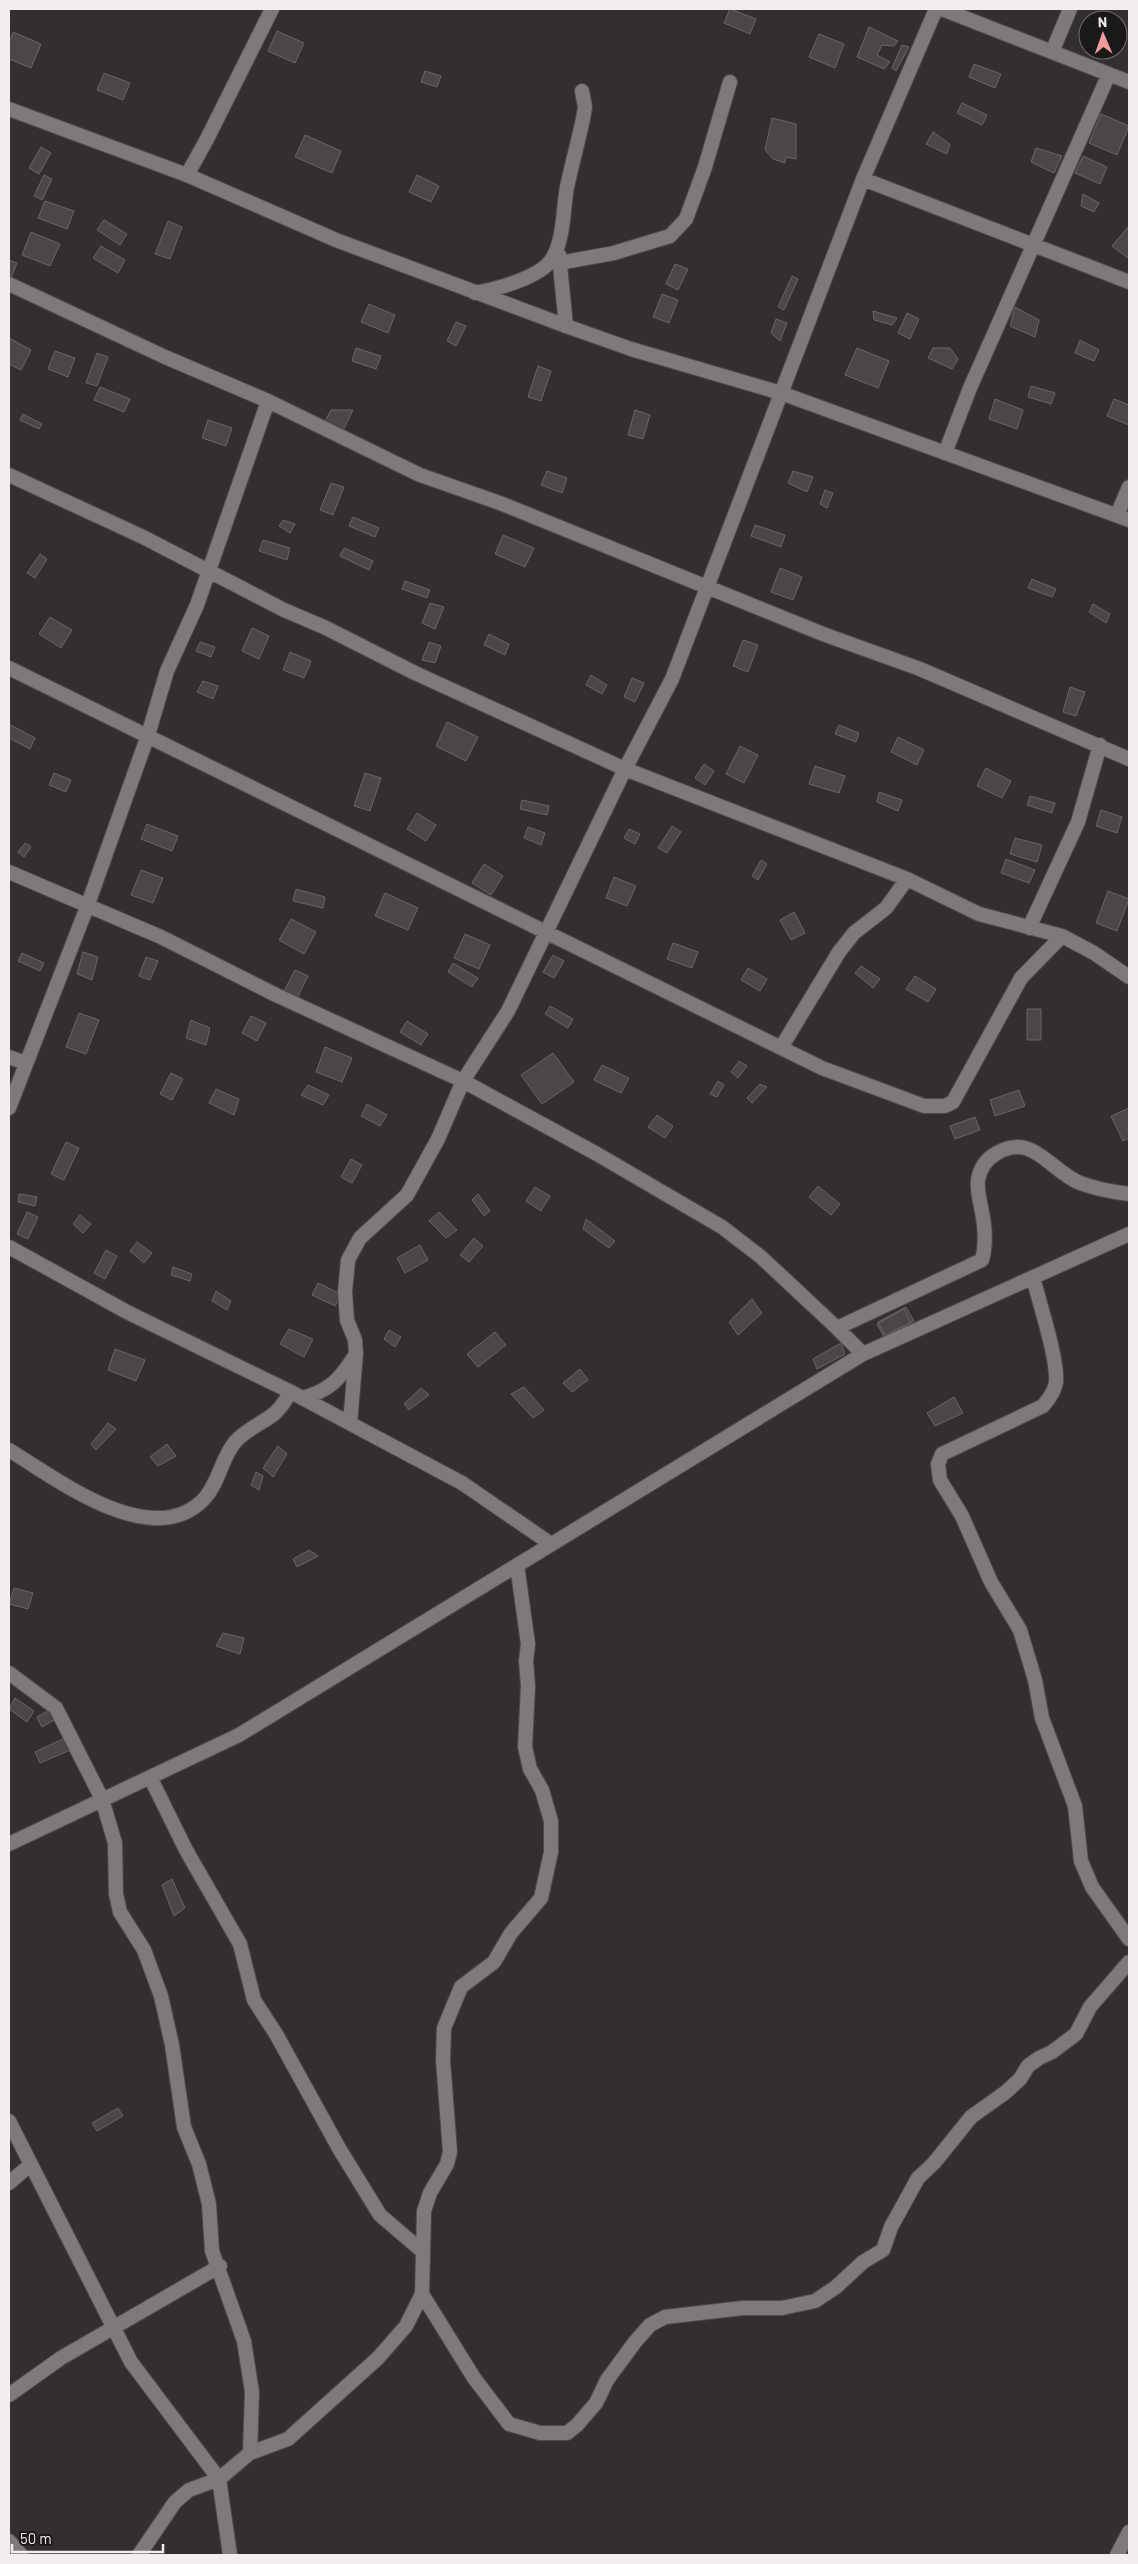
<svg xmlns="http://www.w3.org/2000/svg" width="1138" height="2564" font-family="Barlow,sans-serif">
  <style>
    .building { fill: #4c4747; stroke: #6a6564 }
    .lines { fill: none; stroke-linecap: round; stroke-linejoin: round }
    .minor-casing { stroke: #4f4b4a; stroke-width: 16 }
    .secondary-casing { stroke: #4f4b4a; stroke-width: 16 }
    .minor { stroke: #7f7979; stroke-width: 14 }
    .secondary { stroke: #7f7979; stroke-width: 14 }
  </style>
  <rect width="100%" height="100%" fill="#342f2f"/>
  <!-- building -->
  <path class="building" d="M730 9 756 19 750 34 724 23Z
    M869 27 898 41 894 46 882 45 877 55 890 62 884 69 857 57Z
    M277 31 304 43 295 63 268 51Z
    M13 32 41 44 31 68 9 59V43Z
    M819 34 844 44 835 68 809 57Z
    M902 45 909 47 896 71 892 68Z
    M974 64 1001 74 995 88 969 77Z
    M425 71 441 76 437 87 421 82Z
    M104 73 130 83 123 100 97 90Z
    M962 103 987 115 982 125 957 113Z
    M1101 114 1129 126 1117 155 1089 143Z
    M772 118 796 124V159L786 157 785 163 773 159 765 150Z
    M933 132 950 144 947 154 926 144Z
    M305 135 341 151 332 173 295 157Z
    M41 147 51 153 39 174 29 168Z
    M1036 148 1062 156 1054 173 1031 162Z
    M1083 156 1107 167 1100 184 1075 173Z
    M44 175 52 179 42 200 34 196Z
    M417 175 439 186 431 202 409 192Z
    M1083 194 1099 203 1094 212 1081 206Z
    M45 201 74 211 67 229 38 218Z
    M104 220 127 234 120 245 97 230Z
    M168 221 182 227 170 259 155 254Z
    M1129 226V256L1128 258 1112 246Z
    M31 232 60 244 50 266 22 255Z
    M101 246 125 260 118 273 93 258Z
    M9 260 17 263 11 278 9 277Z
    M675 264 688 269 678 290 666 284Z
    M792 276 798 279 784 310 778 307Z
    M662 294 678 300 669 323 653 317Z
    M369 304 395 315 388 333 361 322Z
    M1015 307 1039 320 1035 337 1010 326Z
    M873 311 897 318 892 325 874 320Z
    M907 313 919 319 910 339 898 333Z
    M776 319 787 323 780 341 771 333Z
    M456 322 466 326 456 346 447 341Z
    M9 338 31 350 21 370 9 364Z
    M1080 340 1099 350 1094 361 1075 353Z
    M356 348 381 356 376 369 352 361Z
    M857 348 889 361 878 388 845 375Z
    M933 348H950L958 359 952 369 928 358Z
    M55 351 75 358 68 377 48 369Z
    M97 353 108 357 97 386 86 383Z
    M538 366 551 371 541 401 528 397Z
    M1031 386 1055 393 1051 404 1028 397Z
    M100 387 130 399 124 412 94 400Z
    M995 399 1023 410 1017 429 989 419Z
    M1114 399 1129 405V425L1107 416Z
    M331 410H353L343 430 325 421Z
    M635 410 650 415 643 439 628 435Z
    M23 414 42 424 39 429 20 420Z
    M208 420 232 428 226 446 202 438Z
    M547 471 567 478 562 493 541 485Z
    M793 471 813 477 807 492 788 483Z
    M331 483 344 487 333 515 320 510Z
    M825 490 833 493 827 508 820 504Z
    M353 517 379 528 375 537 349 526Z
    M283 520 295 524 290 533 279 526Z
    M755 525 785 535 781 547 751 536Z
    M503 535 534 548 525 567 495 554Z
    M263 540 290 548 287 560 259 551Z
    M344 548 373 561 369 570 340 556Z
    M40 554 47 559 35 578 27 573Z
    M780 568 802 577 793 600 771 592Z
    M1032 579 1056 589 1052 597 1028 588Z
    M405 581 430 590 427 598 402 589Z
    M430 603 444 607 435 629 422 623Z
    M1093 604 1110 614 1106 623 1089 612Z
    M50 617 72 630 61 648 39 634Z
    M252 628 269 636 259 659 242 651Z
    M489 634 509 644 505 655 484 645Z
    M743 640 758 645 748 672 733 666Z
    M200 642 215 647 211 657 196 651Z
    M429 642 441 646 435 663 422 660Z
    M290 652 311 661 304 678 283 670Z
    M591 675 607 685 602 694 586 685Z
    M632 678 644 683 635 702 624 697Z
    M203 681 218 686 213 699 197 692Z
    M1070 687 1085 692 1076 716 1063 712Z
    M447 722 478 737 466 761 436 746Z
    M9 724 35 738 30 749 9 738Z
    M839 725 859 733 856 742 835 734Z
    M898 737 924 750 917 765 891 752Z
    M740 746 758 755 744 783 726 774Z
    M704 764 714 771 705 785 695 778Z
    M815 766 845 776 839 793 809 784Z
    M986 768 1011 781 1002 798 977 786Z
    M54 773 71 780 66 792 49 785Z
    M365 773 381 778 370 811 354 806Z
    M879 792 902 800 898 811 877 802Z
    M1030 796 1055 803 1052 813 1027 805Z
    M522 800 549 806 547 815 520 809Z
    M1101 810 1122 817 1117 833 1096 826Z
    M417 813 436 825 426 841 407 829Z
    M147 824 178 836 172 851 141 839Z
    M672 826 681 832 667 853 658 848Z
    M528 827 545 833 541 845 524 838Z
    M629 829 640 834 635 844 624 838Z
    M1015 838 1042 845 1037 862 1010 854Z
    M25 843 31 847 24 857 18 852Z
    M1006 859 1035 870 1029 883 1001 873Z
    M761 860 767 864 758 880 752 876Z
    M484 864 503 876 491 895 472 883Z
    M141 870 163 878 153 903 131 895Z
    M614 877 636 886 627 906 606 898Z
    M296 889 325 897 323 908 293 901Z
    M1108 891 1129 899 1117 931 1096 923Z
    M385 893 418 908 408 930 375 916Z
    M794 912 805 933 791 940 780 920Z
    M291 919 316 932 304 954 279 940Z
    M465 934 490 945 479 969 454 958Z
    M673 943 698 952 692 968 667 959Z
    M83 952 98 957 92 980 77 974Z
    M22 953 44 963 40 971 18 961Z
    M553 955 564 961 554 978 543 972Z
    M146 957 158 961 150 980 139 976Z
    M453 963 478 978 472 987 448 972Z
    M861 966 880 979 873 988 855 973Z
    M748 968 767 979 760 991 741 980Z
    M295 970 308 976 297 998 284 991Z
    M915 976 936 989 928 1002 906 989Z
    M550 1006 573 1019 568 1028 545 1014Z
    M1027 1009H1041V1040H1027Z
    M79 1013 99 1020 86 1054 66 1047Z
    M251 1016 266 1023 257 1041 242 1033Z
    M191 1020 210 1028 206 1045 186 1038Z
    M407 1021 428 1034 421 1045 400 1032Z
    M325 1047 352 1058 342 1082 316 1072Z
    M553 1053 574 1082 542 1104 521 1075Z
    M739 1061 747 1066 738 1078 731 1072Z
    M602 1065 629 1078 621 1093 594 1080Z
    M171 1073 183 1079 172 1100 160 1094Z
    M718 1081 724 1085 717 1097 710 1094Z
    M760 1084 767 1087 752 1103 747 1098Z
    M308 1085 329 1095 323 1105 301 1095Z
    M216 1089 239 1099 234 1115 209 1103Z
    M1019 1090 1025 1106 995 1116 990 1100Z
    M367 1104 387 1115 380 1126 361 1116Z
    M1129 1108V1138L1123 1141 1111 1116Z
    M657 1115 673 1126 665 1138 648 1127Z
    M975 1117 980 1130 955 1139 950 1126Z
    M66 1142 79 1148 64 1180 51 1174Z
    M351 1159 362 1165 352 1183 341 1177Z
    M818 1186 840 1204 831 1215 809 1197Z
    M535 1187 550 1196 541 1211 526 1201Z
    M19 1194 37 1197 35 1206 18 1202Z
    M478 1194 490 1211 484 1216 472 1200Z
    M27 1212 38 1217 28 1239 17 1234Z
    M439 1212 457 1230 446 1238 429 1221Z
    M80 1215 91 1224 83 1233 73 1224Z
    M586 1219 615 1241 609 1248 583 1229Z
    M474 1238 483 1246 469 1262 460 1255Z
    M137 1242 152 1253 144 1263 130 1251Z
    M420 1245 428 1260 405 1273 397 1258Z
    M106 1250 117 1256 105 1279 94 1273Z
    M173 1267 192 1274 190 1281 171 1275Z
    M318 1283 341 1294 335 1306 312 1295Z
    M216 1291 231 1301 227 1310 212 1301Z
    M752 1299 762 1313 738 1335 729 1322Z
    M906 1307 914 1321 885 1335 878 1322Z
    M904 1309 911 1323 884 1337 877 1324Z
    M289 1329 313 1339 304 1357 280 1344Z
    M389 1330 401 1337 395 1347 384 1339Z
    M495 1332 506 1345 478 1367 467 1354Z
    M841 1343 845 1354 817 1369 813 1359Z
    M115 1349 145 1360 136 1381 108 1370Z
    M580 1369 588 1380 572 1392 563 1383Z
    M524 1387 544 1410 533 1418 511 1394Z
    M421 1388 429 1395 409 1410 404 1404Z
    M954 1397 963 1413 935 1426 927 1413Z
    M108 1423 116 1429 96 1450 91 1444Z
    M167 1444 176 1456 158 1466 150 1457Z
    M278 1446 287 1454 273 1477 263 1468Z
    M256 1472 263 1476 259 1490 251 1485Z
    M309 1550 318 1556 297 1567 293 1559Z
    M14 1588 33 1593 28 1609 9 1604Z
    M223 1633 244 1638 240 1654 216 1646Z
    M15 1698 34 1711 27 1722 9 1709Z
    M51 1709 56 1719 42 1727 37 1717Z
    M67 1737 73 1749 40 1763 35 1752Z
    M172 1879 185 1908 174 1916 162 1885Z
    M118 2108 123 2116 97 2131 92 2123Z"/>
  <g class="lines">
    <defs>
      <path id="minor" d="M942 9 1129 82
        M1052 52 1070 9
        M187 175 207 139 272 9
        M863 179 1129 282
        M559 255 566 326
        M559 263 614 253 670 236 686 219 705 167 730 82
        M9 284 165 357 268 401 420 475 500 503 823 634 920 669 1129 759
        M475 293C496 289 540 278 552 259 564 240 563 209 567 187 572 164 578 142 583 119L585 107 582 91
        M945 453 970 388 1109 74
        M9 475 143 537 284 610 324 627 415 673 625 769 907 879 979 914 1062 936 1094 953 1129 977
        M1117 515 1129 487
        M9 668 822 1068 924 1106H945L953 1102 1021 978 1062 936
        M9 872 161 937 276 995 463 1081 597 1154 722 1227 761 1257 837 1328 982 1260C987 1242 985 1225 981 1207 979 1198 977 1189 978 1180 980 1168 986 1159 997 1153 1033 1132 1050 1171 1080 1183 1096 1189 1113 1192 1129 1194
        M1029 928 1078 822 1100 745
        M782 1046 839 952 854 933 886 908 907 879
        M9 1057 25 1063
        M9 1108 87 907 148 735 167 671 197 605 268 401
        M9 1247 127 1312 291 1392 462 1483 551 1544
        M1033 1277C1039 1302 1058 1359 1056 1382 1055 1391 1049 1399 1043 1406L942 1454 938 1464 940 1480 962 1516 991 1582 1020 1630 1035 1680 1042 1718 1075 1806 1081 1861 1092 1887 1129 1939
        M837 1328 863 1354
        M303 1398C330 1390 339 1380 354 1357
        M350 1423 356 1354 355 1340 347 1320 345 1292 348 1260 360 1238 407 1195 438 1139 463 1081 508 1011 625 769 672 679 863 179 936 9
        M9 1450C57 1479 152 1553 204 1499 219 1483 221 1459 235 1442 245 1430 263 1423 275 1413 281 1408 286 1399 291 1392
        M9 1673 56 1708 102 1799 115 1843 116 1894 120 1912 144 1950 161 1996 172 2045 184 2127 199 2164 209 2204 212 2251 244 2341 252 2392 250 2453 219 2479 230 2555
        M150 1777 186 1850 240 1944 254 2000 276 2034 340 2150 380 2215 422 2251
        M9 1844 239 1735 863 1354 1129 1234
        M9 2121 131 2362 219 2479 189 2490 175 2502 139 2555
        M9 2183 30 2165
        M422 2294 474 2378 509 2424 540 2433H567L577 2425 596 2403 607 2380 635 2342 650 2325 665 2317 743 2308H782L815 2301 836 2287 863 2262 883 2250 891 2227 918 2178 934 2163 971 2117 1006 2092 1020 2079 1028 2066 1039 2058 1052 2052 1076 2034 1090 2007 1129 1962
        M9 2395 61 2358 220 2266
        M250 2453 288 2439 378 2358 406 2326 422 2294 424 2211 430 2193 447 2164 450 2152 443 2060 444 2028 461 1987 494 1962 511 1933 541 1898 551 1852V1821L542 1790 530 1769 525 1747 528 1686 526 1661 528 1644 517 1565
        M9 2541 21 2555
        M1117 2555 1129 2532"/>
      <path id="secondary" d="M9 109 187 175 336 240 566 326 631 349 781 393 1129 520"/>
    </defs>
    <!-- minor casing -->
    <use href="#minor" class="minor-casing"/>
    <!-- secondary casing -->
    <use href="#secondary" class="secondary-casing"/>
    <!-- minor -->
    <use href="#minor" class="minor"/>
    <!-- secondary -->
    <use href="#secondary" class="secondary"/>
  </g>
  <!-- border -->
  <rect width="1138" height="2564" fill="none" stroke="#f1eeed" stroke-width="20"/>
  <!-- north arrow -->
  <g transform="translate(1103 35) rotate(358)"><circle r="24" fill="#1a1818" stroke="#706e6d"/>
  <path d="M0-4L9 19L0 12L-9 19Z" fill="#f59b9b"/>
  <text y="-8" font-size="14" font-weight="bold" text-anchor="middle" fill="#f1eeed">N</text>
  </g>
  <!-- scale -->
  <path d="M12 2544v8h151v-8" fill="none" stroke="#f1eeed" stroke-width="2.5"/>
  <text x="20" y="2544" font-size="15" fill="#f1eeed" stroke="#1a1818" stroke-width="4" paint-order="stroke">50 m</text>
</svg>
